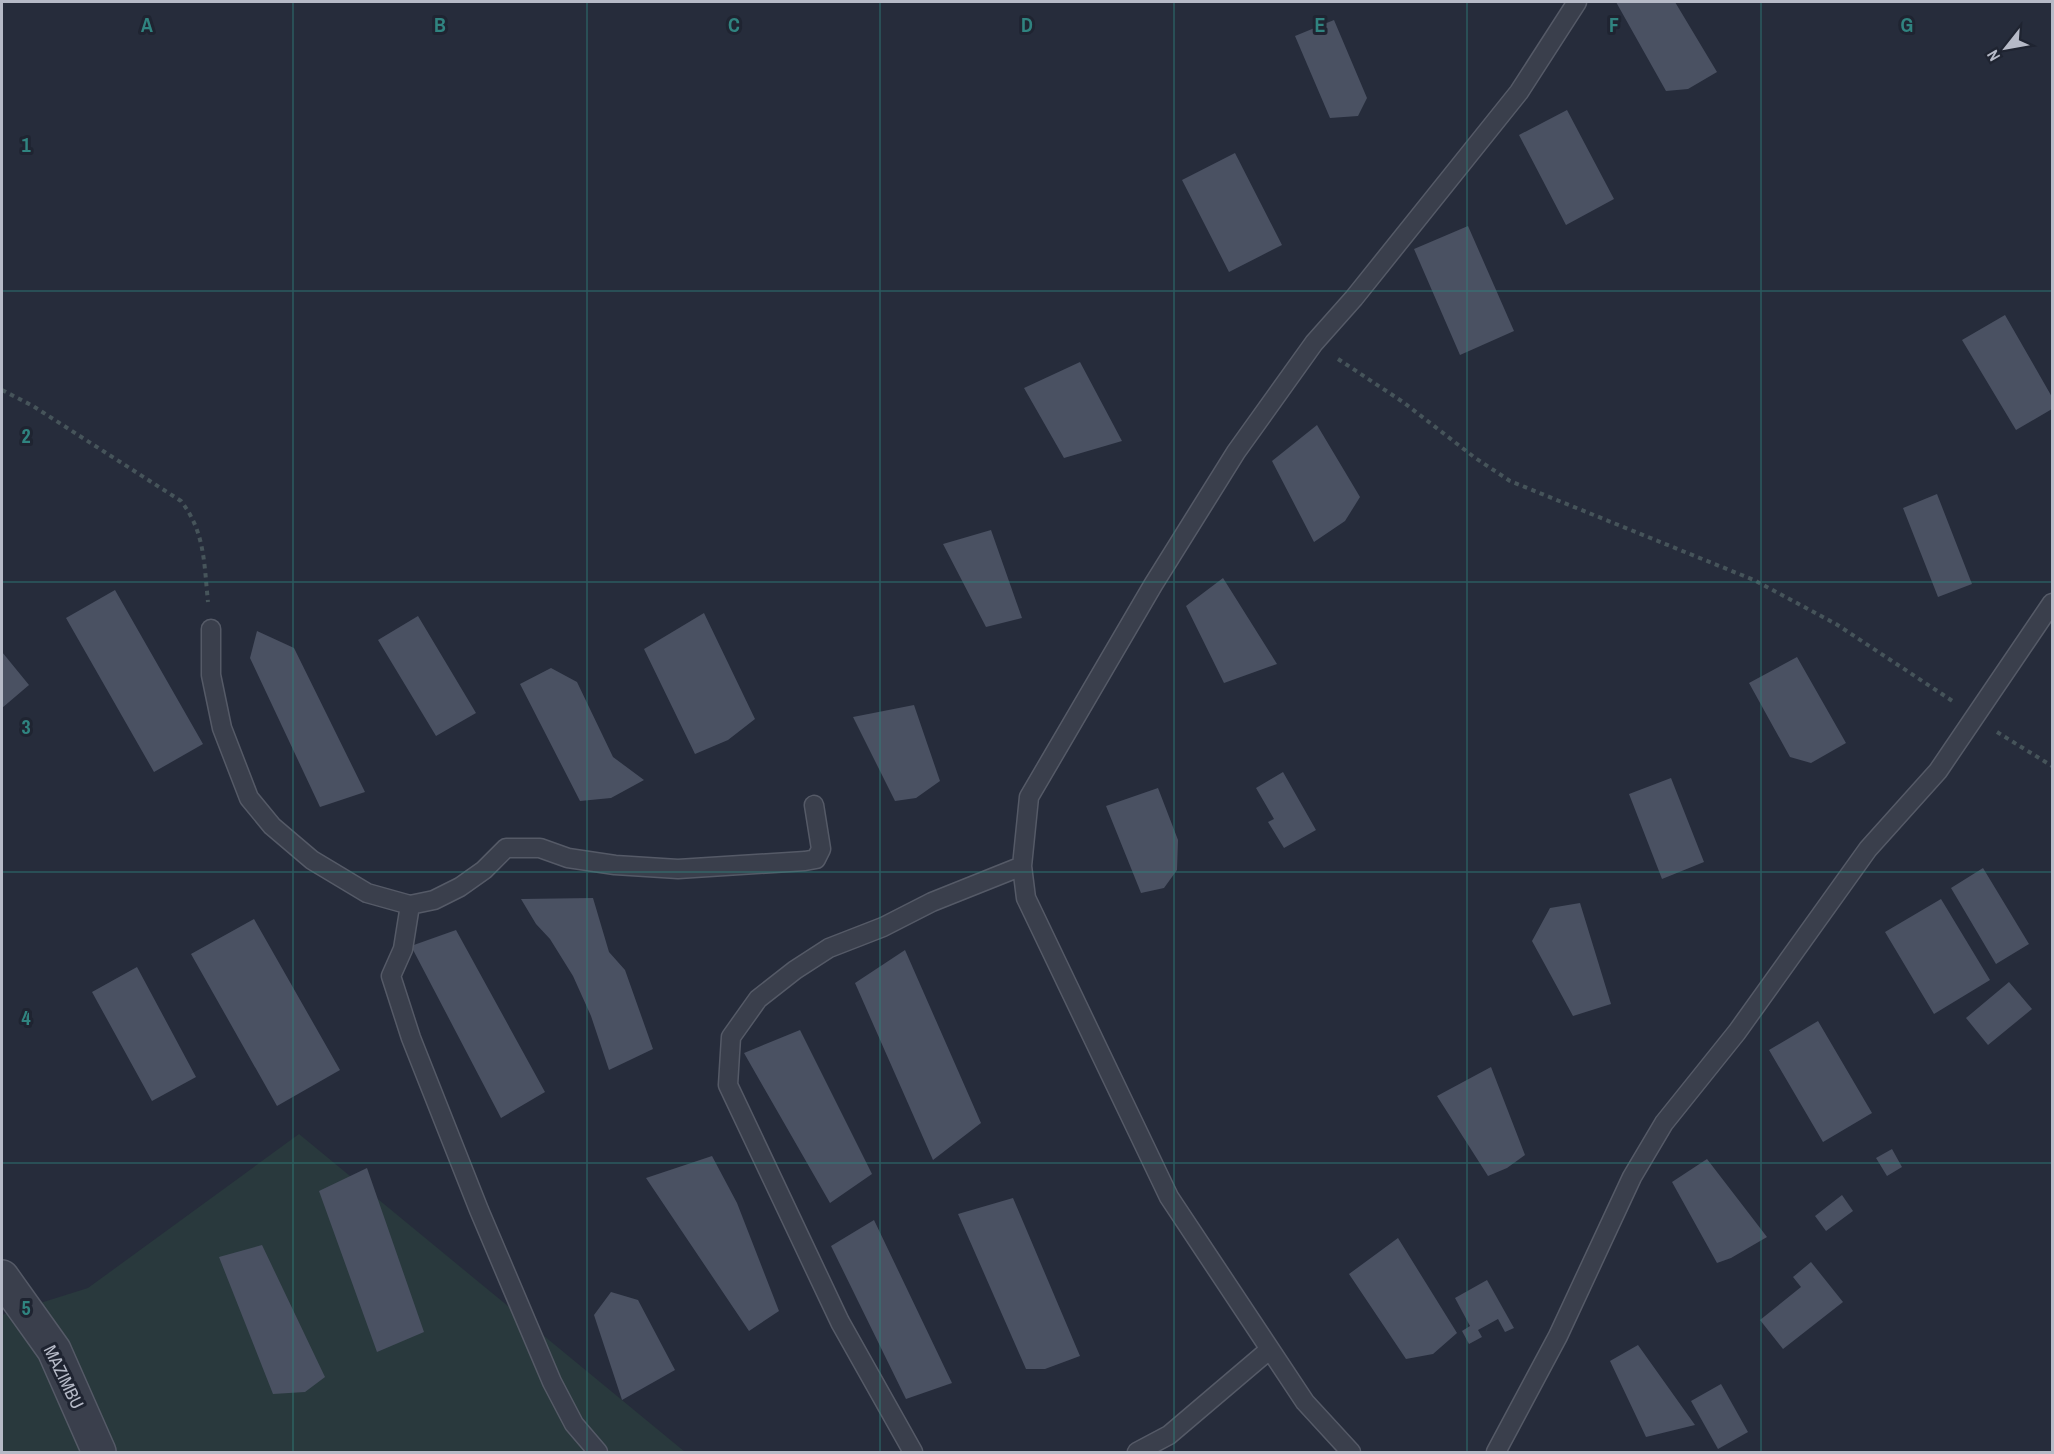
<svg xmlns="http://www.w3.org/2000/svg" width="2054" height="1454" font-family="'Archivo Narrow',sans-serif">
  <style>
    .grass { fill: #29393d }
    .building { fill: #4a5162 }
    .lines { fill: none; stroke-linecap: round; stroke-linejoin: round }
    .service-casing { stroke: #555a67; stroke-width: 21 }
    .minor-casing { stroke: #555a67; stroke-width: 36 }
    .path { stroke: #46545a; stroke-width: 4; stroke-dasharray: 4.5 4.5; stroke-linecap: butt }
    .service { stroke: #3a3f4c; stroke-width: 18 }
    .minor { stroke: #3a3f4c; stroke-width: 33 }
    .grid { fill: none; stroke: #308480; stroke-width: 1.5; stroke-opacity: 0.55 }
    .labels { text-anchor: middle; dominant-baseline: central; stroke-width: 6; stroke-linejoin: round; paint-order: stroke }
    .street-label { font-size: 18px; fill: #b6bac7; stroke: #1f2431 }
    .grid-label { font-size: 20px; text-anchor: middle; font-weight: bold; fill: #308480; stroke: #1f2431; stroke-width: 6; stroke-linejoin: round; paint-order: stroke }
  </style>
  <rect width="100%" height="100%" fill="#262c3b"/>
  <!-- grass -->
  <path class="grass" d="M299 1134 685 1452H2V1315L88 1288Z"/>
  <!-- building -->
  <path class="building" d="M1616 2H1675L1717 72 1688 89 1666 91Z
    M1334 20 1367 98 1358 116 1330 118 1295 36Z
    M1567 110 1614 199 1566 225 1519 135Z
    M1235 153 1282 245 1229 272 1182 180Z
    M1468 226 1514 331 1460 355 1414 249Z
    M2005 315 2052 397V409L2016 430 1962 340Z
    M1080 362 1122 441 1064 458 1024 388Z
    M1317 425 1360 497 1345 521 1314 542 1272 461Z
    M1937 494 1972 584 1938 597 1903 508Z
    M991 530 1022 618 986 627 943 544Z
    M1223 578 1277 664 1224 683 1186 606Z
    M115 590 203 744 154 772 66 618Z
    M704 613 755 719 728 740 695 754 644 649Z
    M418 616 476 713 436 736 378 640Z
    M257 631 294 648 365 792 320 807 250 658Z
    M2 652 29 685 2 708Z
    M1797 657 1846 743 1811 763 1790 757 1749 683Z
    M551 668 577 682 613 757 644 780 611 798 580 801 520 684Z
    M914 705 940 781 916 798 895 801 853 717Z
    M1283 772 1316 830 1284 848 1268 822 1274 819 1256 788Z
    M1671 778 1704 862 1662 879 1629 794Z
    M1158 788 1178 840 1177 870 1164 888 1141 893 1106 806Z
    M1983 868 2029 944 1996 964 1951 888Z
    M593 898 609 952 625 970 653 1049 609 1070 591 1016 573 976 550 939 536 924 521 899Z
    M1941 899 1990 980 1934 1014 1885 932Z
    M1580 903 1611 1004 1573 1016 1532 941 1550 908Z
    M254 919 340 1070 277 1106 191 954Z
    M456 930 545 1092 501 1118 411 946Z
    M905 950 981 1123 933 1160 855 983Z
    M137 967 196 1077 152 1101 92 992Z
    M2009 982 2032 1009 1988 1045 1966 1018Z
    M1818 1021 1872 1113 1823 1142 1769 1050Z
    M800 1030 872 1174 830 1203 744 1053Z
    M1491 1067 1525 1155 1507 1168 1488 1176 1437 1096Z
    M1892 1149 1902 1167 1887 1176 1876 1158Z
    M712 1156 737 1203 779 1311 749 1331 646 1178Z
    M1707 1159 1767 1237 1731 1258 1717 1263 1672 1182Z
    M367 1168 424 1332 377 1352 319 1191Z
    M1842 1195 1853 1211 1826 1231 1815 1216Z
    M1013 1198 1080 1356 1045 1369H1026L958 1214Z
    M874 1220 952 1383 906 1399 831 1246Z
    M1398 1238 1457 1333 1433 1354 1406 1359 1349 1274Z
    M262 1245 325 1377 305 1392 273 1394 219 1257Z
    M1811 1262 1843 1302 1783 1349 1760 1320 1801 1287 1793 1277Z
    M1487 1280 1514 1328 1505 1332 1498 1319 1478 1330 1482 1337 1469 1344 1462 1331 1470 1326 1455 1298Z
    M611 1292 638 1300 675 1370 622 1400 594 1315Z
    M1638 1345 1695 1425 1646 1437 1610 1361Z
    M1721 1384 1748 1432 1718 1449 1691 1401Z"/>
  <g class="lines">
    <defs>
      <path id="service" d="M211 629V675L222 728 249 798 272 826 312 860 367 893 410 905 434 900 460 887 484 870 506 848H540L568 858 615 865 678 869 805 861 816 859 821 849 814 805
        M410 905 403 949 391 976 411 1038 479 1210 552 1382 574 1424 598 1452
        M913 1452 840 1322 728 1085 731 1037 758 999 795 970 829 948 883 927 932 902 1022 866
        M1137 1452 1169 1435 1269 1350
        M1351 1452 1305 1402 1169 1197 1026 898 1022 866 1029 797 1153 585 1236 452 1314 343 1354 298 1519 92 1577 2
        M1496 1452 1558 1336 1632 1177 1664 1123 1737 1032 1868 849 1938 771 2052 603"/>
      <path id="minor" d="M2 1277 54 1350 99 1452"/>
    </defs>
    <!-- service casing -->
    <use href="#service" class="service-casing"/>
    <!-- minor casing -->
    <use href="#minor" class="minor-casing"/>
    <!-- path -->
    <path class="path" d="M1338 359 1403 402 1474 457 1510 481 1754 580 1836 624 1954 702
      M2 390 33 406 181 501C205 532 204 563 208 602
      M1997 732 2052 766"/>
    <!-- service -->
    <use href="#service" class="service"/>
    <!-- minor -->
    <use href="#minor" class="minor"/>
  </g>
  <!-- grid -->
  <path class="grid" d="M293 2V1452M587 2V1452M880 2V1452M1174 2V1452M1467 2V1452M1761 2V1452M2 291H2052M2 582H2052M2 872H2052M2 1163H2052"/>
  <g class="labels">
    <!-- street labels -->
    <g class="street-label">
      <text transform="translate(64 1377) rotate(64)">MAZIMBU</text>
    </g>
  </g>
  <g class="grid-label">
    <text x="147" y="32">A</text>
    <text x="440" y="32">B</text>
    <text x="734" y="32">C</text>
    <text x="1027" y="32">D</text>
    <text x="1320" y="32">E</text>
    <text x="1614" y="32">F</text>
    <text x="1907" y="32">G</text>
    <text x="26" y="152">1</text>
    <text x="26" y="443">2</text>
    <text x="26" y="734">3</text>
    <text x="26" y="1025">4</text>
    <text x="26" y="1315">5</text>
  </g>
  <!-- border -->
  <rect width="2054" height="1454" fill="none" stroke="#b6bac7" stroke-width="6"/>
  <!-- north arrow -->
  <g transform="translate(2006 48) rotate(239)" stroke="#1f2431" stroke-width="4.5" paint-order="stroke">
  <path d="M0-4.5L10 22L0 15L-10 22Z" fill="#b6bac7"/>
  <text y="-9" font-size="16" font-weight="bold" text-anchor="middle" fill="#b6bac7">N</text>
  </g>
</svg>
